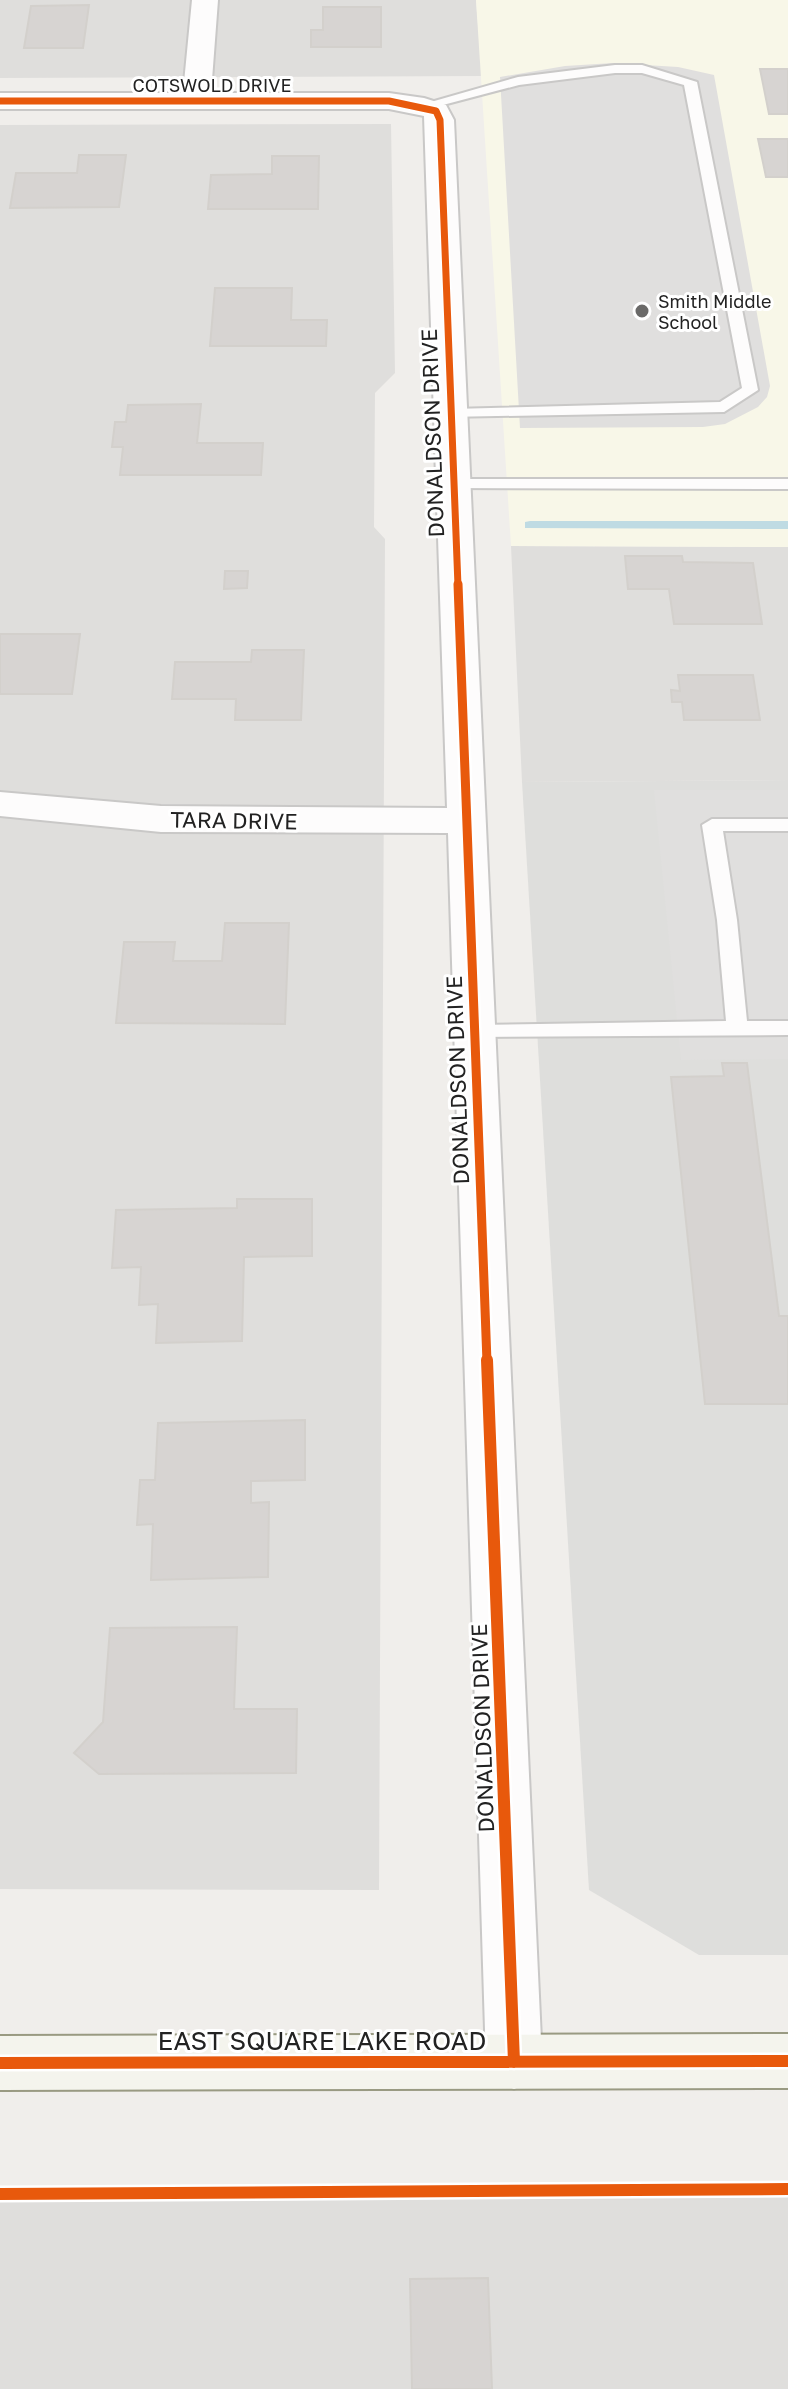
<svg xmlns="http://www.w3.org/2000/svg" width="788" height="2389" font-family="'Golos Text',sans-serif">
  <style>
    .residential { fill: #dfdedc }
    .education { fill: #f8f7e8 }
    .religious { fill: #dededc }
    .parking { fill: #e0dfde }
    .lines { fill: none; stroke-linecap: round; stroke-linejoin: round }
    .stream { fill: #bfdbe3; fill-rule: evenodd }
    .building { fill: #d7d4d2; stroke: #d3d0cc; stroke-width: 2 }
    .lane-casing { stroke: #c9c8c7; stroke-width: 4 }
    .street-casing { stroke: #c9c8c7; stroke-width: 4 }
    .secondary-casing { stroke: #999a82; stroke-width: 4 }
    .lane { fill: #fdfcfc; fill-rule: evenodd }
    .street { fill: #fdfcfc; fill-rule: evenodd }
    .secondary { fill: #f4f4ed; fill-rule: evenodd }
    .cycleway-far2-casing { stroke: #fff; stroke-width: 10 }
    .cycleway-far1-casing { stroke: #fff; stroke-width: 14 }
    .cycleway-casing { stroke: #fff; stroke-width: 17 }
    .cycleway-far2 { stroke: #e8590c; stroke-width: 7 }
    .cycleway-far1 { stroke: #e8590c; stroke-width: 9 }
    .cycleway { stroke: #e8590c; stroke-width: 12 }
    .poi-dot { fill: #6a6968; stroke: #fff; stroke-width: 3 }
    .labels { text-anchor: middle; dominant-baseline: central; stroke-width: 6; stroke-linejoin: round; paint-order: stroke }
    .far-street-label { font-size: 18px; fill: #222; stroke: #fff }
    .far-poi-label { font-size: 18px; fill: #222; stroke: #fff; text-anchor: start }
    .street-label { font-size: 22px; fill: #222; stroke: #fff }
    .near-street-label { font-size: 26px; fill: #222; stroke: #fff }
  </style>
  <rect width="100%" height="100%" fill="#f0eeeb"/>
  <!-- residential -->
  <path class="residential" d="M0 0H476L482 76 0 78Z
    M391 124 395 373 375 393 374 527 385 539 379 1890 0 1889V125Z
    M511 546 788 547V780L522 782Z
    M788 2196V2389H0V2199Z"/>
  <!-- education -->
  <path class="education" d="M476 0H788V547L511 546Z"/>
  <!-- religious -->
  <path class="religious" d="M788 780V1955H699L589 1890 522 782Z"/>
  <!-- parking -->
  <path class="parking" d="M613 63 678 67 714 75 770 386 767 397 758 407 725 424 703 427 520 428 500 77 565 66Z
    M654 790H788V1059L681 1060Z"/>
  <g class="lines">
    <!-- stream -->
    <path class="stream" d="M530 521H788V529L525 528V522Z"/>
  </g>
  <!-- building -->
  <path class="building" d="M89 5 83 48H24L31 6Z
    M323 7H381V47H311V30H323Z
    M760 69H788V114H769Z
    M758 139H788V177H766Z
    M79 155H126L119 207 10 208 16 173H77Z
    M272 156H319L318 209H208L211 175 272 174Z
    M215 288H292L291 320H327L326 346H210Z
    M201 404 197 443H263L261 475H120L123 447H112L115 422H126L128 405Z
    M625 556H682L683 562 753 563 762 624H674L669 589H628Z
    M225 571H248L247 588 224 589Z
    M0 634H80L72 694H0Z
    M252 650H304L301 720H235L236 699H172L175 662H251Z
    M678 675H753L760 720H684L682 702H672L671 690 680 691Z
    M225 923H289L285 1024 116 1023 124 942H175L173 961H222Z
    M722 1063H747L779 1316H788V1404H705L671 1077 724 1076Z
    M237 1199H312V1256L244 1257 242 1341 156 1343 158 1304 139 1305 141 1267 112 1268 116 1210 237 1208Z
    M305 1420V1480L251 1481V1503L269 1502 268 1577 151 1580 153 1524 137 1525 140 1480H155L158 1423Z
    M237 1627 234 1709H297L296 1773 99 1774 74 1753 103 1722 110 1628Z
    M488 2278 492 2389H412L410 2279Z"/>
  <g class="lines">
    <defs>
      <path id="lane" d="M615 65H642L697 82 758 390 724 412 446 417 444 414 452 409 720 402 742 388 684 85 642 73H615L519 85 424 110 417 106 518 77Z
        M454 479H788V489L448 488 446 484 448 480Z
        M712 819H788V831H723L737 920 747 1021H788V1035L469 1037 466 1032 469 1027 476 1025 726 1021 717 920 702 825Z"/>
      <path id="street" d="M192 0H218L211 93H389L424 98 446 105 454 120 542 2062 534 2081 514 2089 494 2081 486 2062 448 833 161 832 0 816V792L161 806 447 808 424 116 389 109H0V93H183Z"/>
      <path id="secondary" d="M788 2034V2088L0 2090V2036Z"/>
    </defs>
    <!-- lane casing -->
    <use href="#lane" class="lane-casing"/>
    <!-- street casing -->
    <use href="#street" class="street-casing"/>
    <!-- secondary casing -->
    <use href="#secondary" class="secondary-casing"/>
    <!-- lane -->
    <use href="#lane" class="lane"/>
    <!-- street -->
    <use href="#street" class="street"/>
    <!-- secondary -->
    <use href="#secondary" class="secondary"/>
    <defs>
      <path id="cycleway-far2" d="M0 101H389L436 111 440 120 458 586"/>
      <path id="cycleway-far1" d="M458 584 487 1362"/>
      <path id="cycleway" d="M487 1360 514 2062
        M0 2063 788 2061
        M0 2194 788 2189"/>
    </defs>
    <!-- cycleway-far2 casing -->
    <use href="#cycleway-far2" class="cycleway-far2-casing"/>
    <!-- cycleway-far1 casing -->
    <use href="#cycleway-far1" class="cycleway-far1-casing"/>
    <!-- cycleway casing -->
    <use href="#cycleway" class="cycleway-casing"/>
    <!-- cycleway-far2 -->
    <use href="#cycleway-far2" class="cycleway-far2"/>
    <!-- cycleway-far1 -->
    <use href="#cycleway-far1" class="cycleway-far1"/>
    <!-- cycleway -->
    <use href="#cycleway" class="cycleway"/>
  </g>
  <!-- markers -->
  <circle class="poi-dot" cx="642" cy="311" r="8"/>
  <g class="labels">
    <!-- far-street labels -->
    <g class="far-street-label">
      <text x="212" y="85">COTSWOLD DRIVE</text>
    </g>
    <!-- far-poi labels -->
    <g class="far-poi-label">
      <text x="658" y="301">Smith Middle<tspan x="658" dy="21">School</tspan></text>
    </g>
    <!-- street labels -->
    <g class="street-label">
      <text transform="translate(432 433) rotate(-92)">DONALDSON DRIVE</text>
      <text transform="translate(234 820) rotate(1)">TARA DRIVE</text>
      <text transform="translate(457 1080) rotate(-92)">DONALDSON DRIVE</text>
      <text transform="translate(482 1728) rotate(-92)">DONALDSON DRIVE</text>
    </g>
    <!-- near-street labels -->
    <g class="near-street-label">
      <text x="322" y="2040">EAST SQUARE LAKE ROAD</text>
    </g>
  </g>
</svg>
